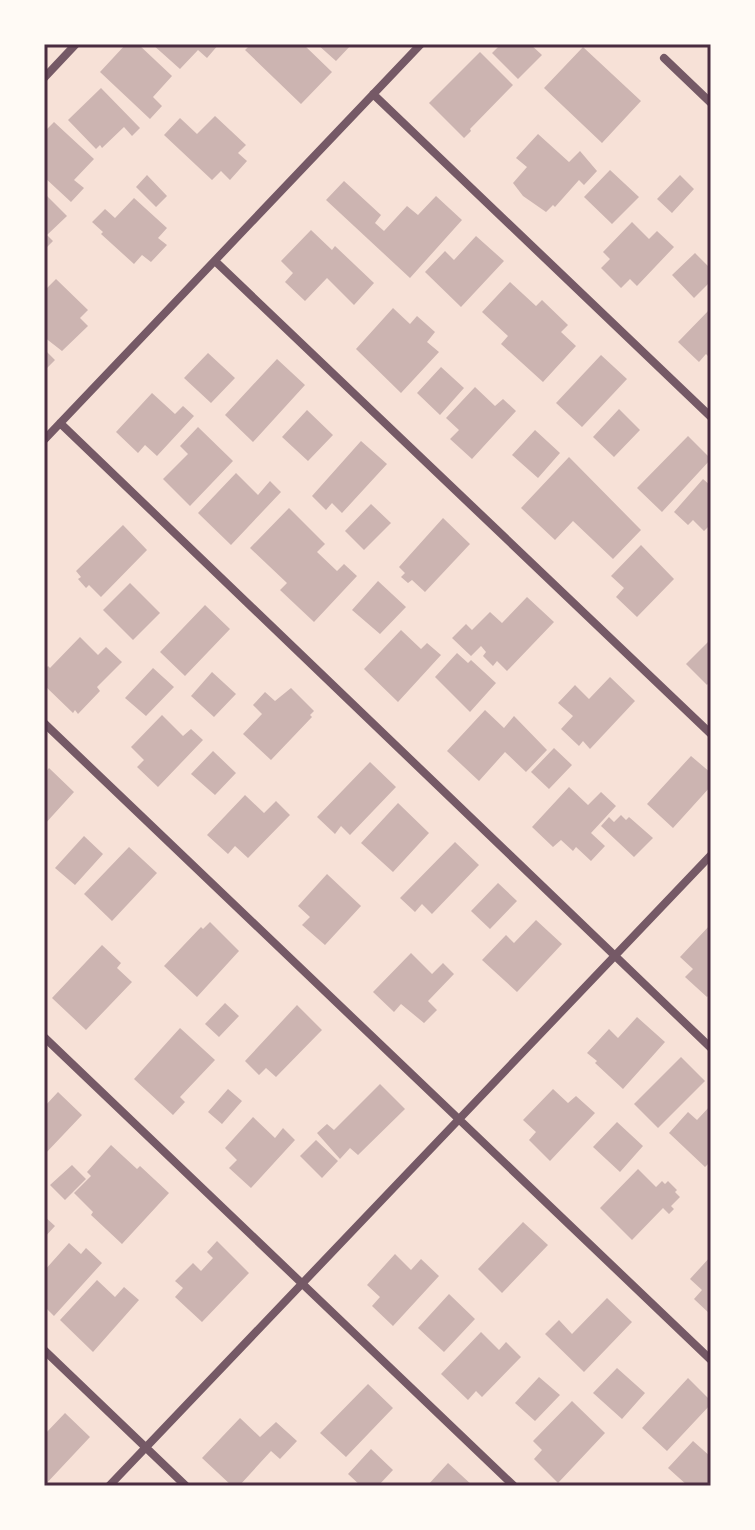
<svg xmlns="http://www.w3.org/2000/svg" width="755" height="1530" font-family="'Open Sans',sans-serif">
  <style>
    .building { fill: #ccb4b1 }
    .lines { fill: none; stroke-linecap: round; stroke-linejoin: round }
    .minor { stroke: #755966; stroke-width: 8 }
    .neatline { fill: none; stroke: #4a2c40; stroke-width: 3 }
  </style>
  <rect width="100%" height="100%" fill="#f7e1d7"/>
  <!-- building -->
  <path class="building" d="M126 44H138L172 76 153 97 162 106 150 119 100 72Z
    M152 44H219L207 58 198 50 180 69Z
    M251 44H303L332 72 301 104 245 50Z
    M317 44H352L336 61Z
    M501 44H530L542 55 518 79 492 53Z
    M583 47 641 101 602 143 544 88Z
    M480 52 513 85 470 129 471 131 464 138 429 103Z
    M101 88 140 128 132 136 124 127 102 148 100 145 96 149 68 120Z
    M215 116 246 145 238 153 247 161 230 180 221 171 212 180 164 135 180 118 197 134Z
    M54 122 94 159 74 180 84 188 71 202 44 177V132Z
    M538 134 569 162 580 151 597 171 584 185 579 180 555 207 553 205 546 212 523 196 513 183 527 167 516 158Z
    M610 170 639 197 612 224 584 197Z
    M147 175 167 196 156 207 136 187Z
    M680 175 694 189 672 213 657 199Z
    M344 181 381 215 375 223 384 231 407 206 418 215 436 196 462 220 410 278 326 200Z
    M44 193 67 216 47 235 53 241 44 250Z
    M134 198 167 228 158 238 167 245 151 262 142 255 134 264 101 234 103 232 92 222 105 209 115 218Z
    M632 222 649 239 657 231 674 247 637 286 630 279 621 288 601 268 610 259 603 252Z
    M311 230 332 250 335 246 374 283 354 305 327 278 305 301 285 282 293 273 281 261Z
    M476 236 504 261 461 307 425 272 445 251 454 260Z
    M695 253 711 269V281L694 298 672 275Z
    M56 279 88 310 80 318 88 326 62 351 44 337V291Z
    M510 282 536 306 542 300 568 325 561 332 576 346 543 382 501 344 508 336 482 312Z
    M393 308 410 324 417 316 435 332 427 342 439 352 401 393 356 349Z
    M711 308V359L706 354 699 362 678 342Z
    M44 349 55 360 44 371Z
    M208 353 235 378 211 403 184 378Z
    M601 355 627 379 582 427 556 403Z
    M277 359 305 385 253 442 225 415Z
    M441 367 464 388 440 415 417 393Z
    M475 387 495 406 503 399 516 411 472 459 450 439 459 430 446 418Z
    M152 393 175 414 183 406 194 416 157 456 145 445 138 453 116 432Z
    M619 409 640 430 614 457 593 437Z
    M307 410 333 435 308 461 282 437Z
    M198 427 233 461 190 506 163 479 188 454 180 446Z
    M535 430 560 453 538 478 512 455Z
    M688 436 711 459 662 512 637 488Z
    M361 441 387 464 342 513 332 503 326 510 312 496Z
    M569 457 641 530 613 559 573 521 555 540 521 508Z
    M236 473 258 495 270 481 281 492 231 545 198 513Z
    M703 479 711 486V524L704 531 693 520 688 525 674 512Z
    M371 504 391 523 364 550 345 531Z
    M289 508 325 544 317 552 337 571 344 564 357 576 314 622 280 590 287 583 250 548Z
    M443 518 470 544 425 592 412 580 408 583 401 577 405 573 399 567Z
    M123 525 147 550 101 597 89 585 86 588 78 579 81 577 76 571Z
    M641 545 674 579 637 617 616 597 624 588 611 576Z
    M378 581 406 607 380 634 352 610Z
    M130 583 160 613 133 640 103 610Z
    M527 597 554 622 507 671 497 661 493 666 483 656 486 652 481 646 471 656 452 638 466 624 472 630 490 612 502 623Z
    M205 605 230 629 185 676 160 652Z
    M401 630 421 649 427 643 441 655 398 702 364 669Z
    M80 637 98 655 106 647 122 662 97 687 100 691 78 714 75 710 73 713 44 685V670L48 666 50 668Z
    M711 639V680L707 685 686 664Z
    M457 653 468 663 471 660 496 683 470 712 435 677Z
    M153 668 174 687 146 716 125 698Z
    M212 672 236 694 214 717 191 696Z
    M610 677 635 701 590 749 583 741 579 746 561 729 573 716 558 703 575 685 589 699Z
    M291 688 314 711 310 715 312 717 271 760 243 734 262 714 253 705 265 692 275 701Z
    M485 710 504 728 514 716 547 750 526 772 505 752 479 781 447 751Z
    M162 715 183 736 191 729 203 740 158 787 137 767 144 760 131 747Z
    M554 748 572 765 549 789 531 772Z
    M213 751 236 773 215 795 191 774Z
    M691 756 711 773V786L673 828 647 804Z
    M370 762 396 787 350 835 341 826 335 834 317 817Z
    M49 768 74 792 44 825V774Z
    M569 787 588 805 601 792 616 806 591 833 605 846 591 861 576 847 573 851 561 840 553 847 532 827Z
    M245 795 264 813 276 801 290 815 248 858 235 846 228 854 207 835Z
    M398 803 429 833 393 872 361 843Z
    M621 815 626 820 629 817 653 838 634 857 601 826 609 817 614 822Z
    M84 836 103 854 75 885 55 868Z
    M455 842 479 865 432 914 422 904 415 912 400 898Z
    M129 847 157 873 112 921 84 894Z
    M327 874 361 906 325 945 302 925 310 917 298 906Z
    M498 883 517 901 490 929 471 911Z
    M536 920 562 944 517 992 482 960 506 935 514 943Z
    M210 922 239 951 197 997 164 966 201 927 203 929Z
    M711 924V993L707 997 685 977 693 969 680 957Z
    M102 945 121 963 117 968 132 982 86 1030 52 998Z
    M411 953 432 974 443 963 454 974 428 1001 437 1010 424 1023 401 1004 394 1012 373 992Z
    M225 1003 239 1016 219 1037 205 1024Z
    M297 1005 322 1030 276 1077 266 1068 259 1075 245 1061Z
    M637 1017 665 1042 623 1089 595 1063 597 1061 587 1053 609 1029 618 1038Z
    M180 1028 215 1060 180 1097 185 1102 173 1115 134 1079Z
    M681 1057 705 1081 658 1128 634 1104Z
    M380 1084 405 1109 358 1155 350 1148 340 1159 317 1133 327 1124 334 1130Z
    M228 1089 242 1101 222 1124 208 1112Z
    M553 1089 568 1103 576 1096 595 1113 550 1161 529 1140 536 1132 523 1120Z
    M58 1092 82 1115 44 1155V1107Z
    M711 1105V1161L705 1167 669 1133 688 1112 697 1120Z
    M253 1117 275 1138 283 1128 295 1140 251 1188 229 1168 237 1160 225 1148Z
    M617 1122 643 1146 620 1172 593 1147Z
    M316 1140 338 1161 322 1178 300 1156Z
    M111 1145 137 1169 140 1166 169 1193 122 1244 91 1215 93 1212 74 1193 91 1176 87 1172Z
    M72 1165 86 1179 65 1200 50 1185Z
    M638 1169 656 1187 662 1181 665 1184 668 1181 677 1190 675 1192 680 1197 671 1206 674 1209 669 1214 663 1208 632 1240 600 1208Z
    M44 1216 55 1226 44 1238Z
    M523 1222 548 1245 502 1293 478 1269Z
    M217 1241 249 1273 202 1322 175 1297 183 1288 175 1281 193 1263 201 1271 213 1258 207 1252Z
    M69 1243 81 1254 86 1248 102 1263 54 1316 44 1306V1271Z
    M395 1254 411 1270 421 1259 439 1276 393 1326 372 1306 380 1297 367 1285Z
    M711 1256V1315L694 1299 702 1290 690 1279Z
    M97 1280 115 1297 124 1287 139 1300 93 1352 60 1320Z
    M449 1294 475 1319 444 1352 418 1328Z
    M607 1298 632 1322 584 1372 545 1334 559 1320 572 1334Z
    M481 1332 499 1350 506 1342 521 1357 482 1397 476 1391 468 1400 441 1374Z
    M617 1368 645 1393 622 1419 593 1393Z
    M539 1377 560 1395 535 1421 515 1403Z
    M688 1378 711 1401V1404L667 1451 642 1428Z
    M368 1384 393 1408 346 1457 320 1433Z
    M572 1401 605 1433 558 1483 534 1459 542 1450 533 1441Z
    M65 1413 90 1437 44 1486V1435Z
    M240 1418 260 1437 276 1422 297 1441 280 1459 271 1451 239 1486H232L202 1458Z
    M693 1441 711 1457V1479L705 1486H688L668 1468Z
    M371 1449 393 1470 378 1486H361L348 1474Z
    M448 1463 473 1486H427Z"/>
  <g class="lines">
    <!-- minor -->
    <path class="minor" d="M664 58 711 103
      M44 78 76 44
      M373 94 711 417
      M215 261 711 734
      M60 423 711 1048
      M44 440 421 44
      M44 723 711 1360
      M44 1037 514 1486
      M44 1350 186 1486
      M109 1486 711 855"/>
  </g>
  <!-- border -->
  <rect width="755" height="1530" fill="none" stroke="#fffaf5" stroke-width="92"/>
  <rect x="46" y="46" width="663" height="1438" class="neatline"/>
</svg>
